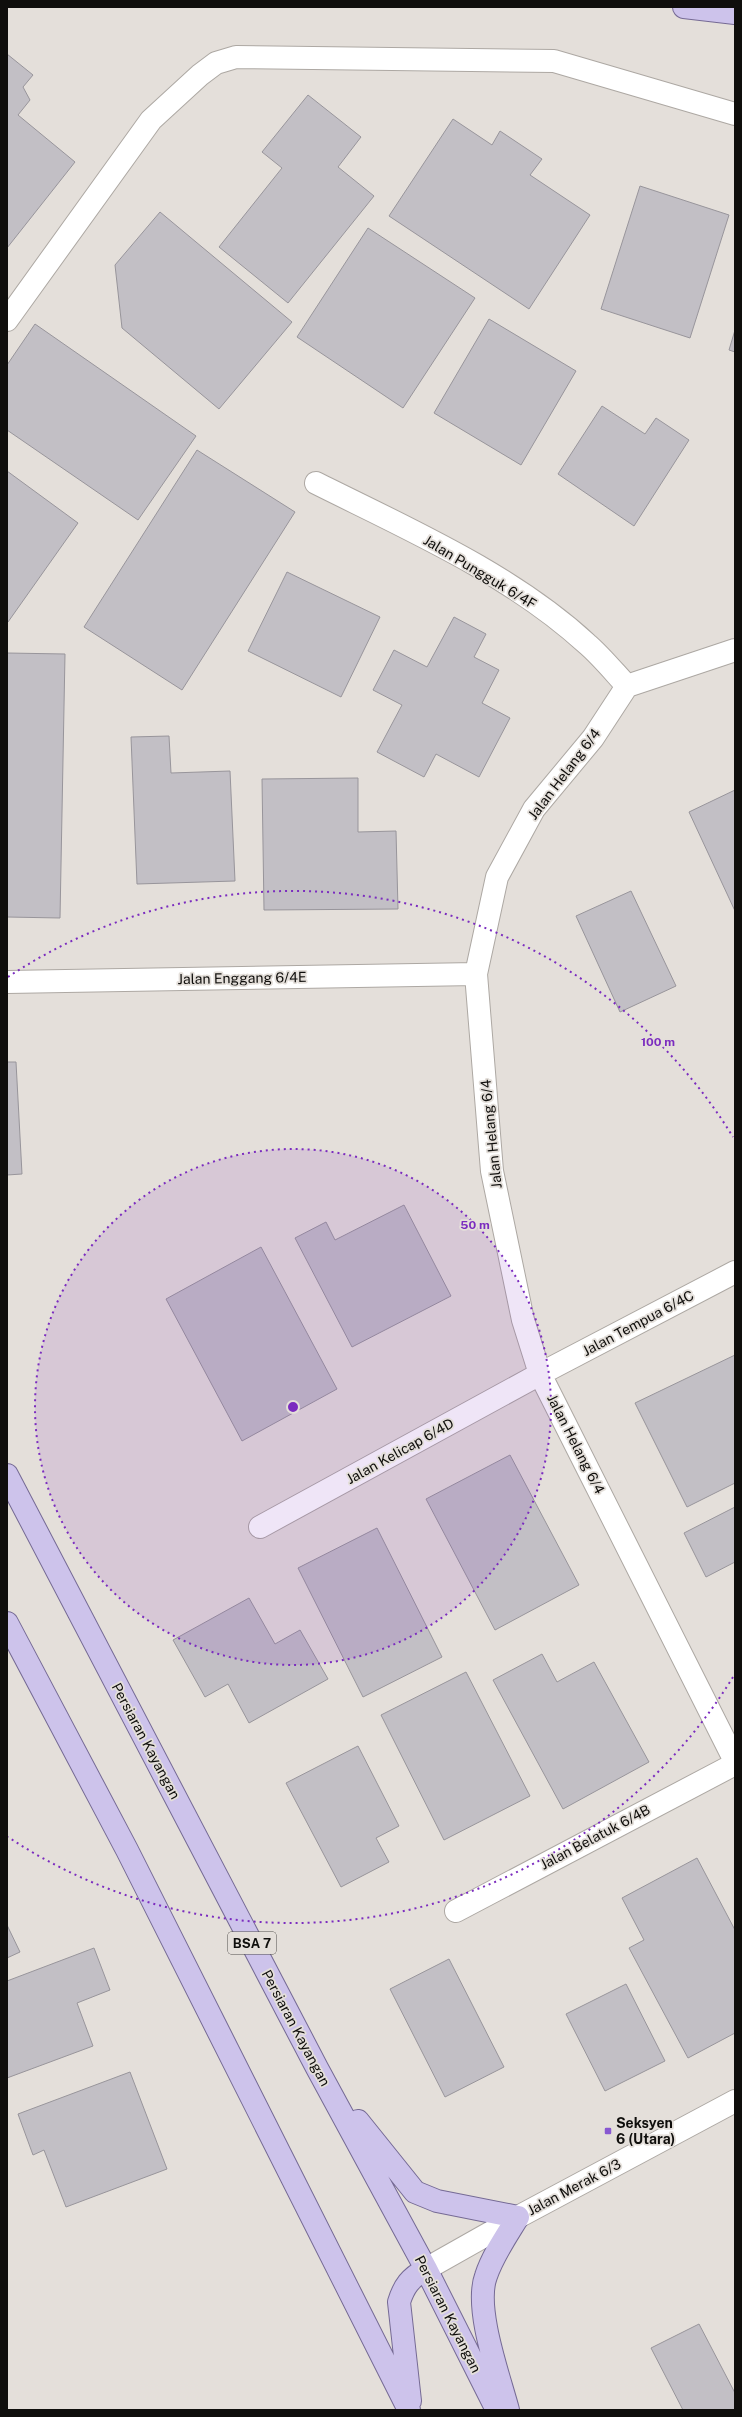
<svg xmlns="http://www.w3.org/2000/svg" width="742" height="2417" font-family="'Public Sans',sans-serif">
  <style>
    .building { fill: #c2bfc5; stroke: #98959b }
    .lines { fill: none; stroke-linecap: round; stroke-linejoin: round }
    .minor-casing { stroke: #ada8a3; stroke-width: 24 }
    .major-casing { stroke: #756a94; stroke-width: 24 }
    .minor { stroke: #fff; stroke-width: 22 }
    .major { stroke: #cdc3eb; stroke-width: 22 }
    .ring { fill: none; stroke: #7b2cbf; stroke-width: 2; stroke-dasharray: 2 4 }
    .poi-dot { fill: #8858d1; stroke: #e4dfda; stroke-width: 1.5 }
    .labels { text-anchor: middle; dominant-baseline: central; stroke-width: 3.5; stroke-linejoin: round; paint-order: stroke }
    .shield { fill: #e4dfda; stroke: #4f4d4a; stroke-width: 1 }
    .shield-label { font-size: 13px; font-weight: bold; fill: #0f0e0c }
    .street-label { font-size: 14px; fill: #0f0e0c; stroke: #e4dfda }
    .poi-label { font-size: 14px; font-weight: bold; fill: #0f0e0c; stroke: #e4dfda; text-anchor: start }
    .centre { fill: #7b2cbf; stroke: #e4dfda; stroke-width: 2 }
    .ring-label { font-size: 12px; text-anchor: middle; font-weight: bold; fill: #7b2cbf; stroke: #e4dfda; stroke-width: 3.5; stroke-linejoin: round; paint-order: stroke }
  </style>
  <rect width="100%" height="100%" fill="#e4dfda"/>
  <!-- building -->
  <path class="building" d="M7 54 33 75 23 87 30 100 18 115 75 162 7 248Z
    M308 95 361 137 338 167 374 196 288 303 219 247 282 168 262 152Z
    M453 119 492 145 500 131 542 159 530 175 590 215 529 309 389 216Z
    M640 186 729 215 690 338 601 309Z
    M160 212 292 322 219 409 122 328 115 265Z
    M368 228 475 298 403 408 297 337Z
    M489 319 576 371 521 465 434 413Z
    M35 324 196 436 138 520 7 430V365Z
    M735 330V352L729 350Z
    M602 406 645 434 656 418 689 440 634 526 558 474Z
    M197 450 295 512 182 690 84 627Z
    M7 471 78 523 8 622 7 621Z
    M287 572 380 617 341 697 248 651Z
    M454 617 486 634 474 657 499 670 482 703 510 718 479 777 436 754 424 777 377 752 402 705 373 690 394 650 427 667Z
    M7 653 65 654 60 918 7 917Z
    M169 736 171 773 230 771 235 881 137 884 131 737Z
    M358 778V832L396 831 398 909 264 910 262 779Z
    M735 790V911L689 812Z
    M631 891 676 986 620 1012 576 916Z
    M7 1062H16L22 1174 7 1175Z
    M404 1205 451 1296 352 1347 295 1238 326 1222 335 1240Z
    M261 1247 337 1389 242 1441 166 1299Z
    M735 1355V1483L687 1507 635 1403Z
    M510 1455 579 1585 495 1630 426 1499Z
    M735 1507V1562L706 1577 684 1533Z
    M377 1528 442 1657 363 1697 298 1568Z
    M249 1598 275 1644 300 1630 328 1679 249 1723 228 1684 205 1697 173 1640Z
    M542 1654 557 1682 594 1662 649 1762 563 1809 493 1680Z
    M466 1672 530 1796 444 1840 381 1715Z
    M358 1746 399 1826 376 1838 389 1862 341 1887 286 1783Z
    M697 1858 735 1930V2033L688 2058 629 1948 644 1940 622 1898Z
    M7 1925 20 1952 7 1958Z
    M94 1948 110 1990 77 2003 93 2046 7 2078V1981Z
    M449 1959 504 2067 445 2097 390 1989Z
    M626 1984 665 2061 605 2091 566 2014Z
    M130 2072 167 2169 66 2207 44 2150 33 2155 18 2114Z
    M699 2324 735 2393V2410H683L651 2348Z"/>
  <g class="lines">
    <defs>
      <path id="minor" d="M7 320 151 120 200 75 216 63 236 57 554 61 735 114
        M316 483C408 529 511 574 587 644 601 656 614 672 627 686
        M735 650 627 686 593 738 534 809 497 877 476 974 492 1171 523 1320 540 1374 735 1761
        M7 982 476 974
        M260 1527 540 1374 735 1272
        M456 1911 735 1764
        M426 2269 518 2217 735 2101"/>
      <path id="major" d="M684 7 735 13
        M7 1475 317 2068 426 2269 497 2410
        M7 1623 127 1850 409 2410
        M358 2121 415 2192 437 2201 518 2217C507 2235 493 2255 486 2276 474 2308 499 2376 508 2410
        M410 2401 399 2302C404 2286 410 2278 426 2269"/>
    </defs>
    <!-- minor casing -->
    <use href="#minor" class="minor-casing"/>
    <!-- major casing -->
    <use href="#major" class="major-casing"/>
    <!-- minor -->
    <use href="#minor" class="minor"/>
    <!-- major -->
    <use href="#major" class="major"/>
  </g>
  <!-- distance rings -->
  <circle cx="293" cy="1407" r="258" fill="#7b2cbf" fill-opacity=".12"/>
  <g class="ring">
    <circle cx="293" cy="1407" r="258"/>
    <path d="M733 1677A516 516 0 0 1 8 1837M8 977A516 516 0 0 1 733 1137"/>
  </g>
  <!-- markers -->
  <rect class="poi-dot" x="604" y="2127" width="8" height="8" rx="2"/>
  <g class="labels">
    <!-- shield labels -->
    <rect class="shield" x="228" y="1932" width="48" height="22" rx="3"/>
    <g class="shield-label">
      <text x="252" y="1943">BSA 7</text>
    </g>
    <!-- street labels -->
    <g class="street-label">
      <text transform="translate(480 572) rotate(31)">Jalan Pungguk 6/4F</text>
      <text transform="translate(564 774) rotate(-53)">Jalan Helang 6/4</text>
      <text transform="translate(242 978) rotate(-1)">Jalan Enggang 6/4E</text>
      <text transform="translate(491 1134) rotate(-96)">Jalan Helang 6/4</text>
      <text transform="translate(638 1323) rotate(-28)">Jalan Tempua 6/4C</text>
      <text transform="translate(576 1444) rotate(63)">Jalan Helang 6/4</text>
      <text transform="translate(400 1451) rotate(-29)">Jalan Kelicap 6/4D</text>
      <text transform="translate(146 1741) rotate(62)">Persiaran Kayangan</text>
      <text transform="translate(595 1837) rotate(-28)">Jalan Belatuk 6/4B</text>
      <text transform="translate(296 2028) rotate(62)">Persiaran Kayangan</text>
      <text transform="translate(574 2187) rotate(-28)">Jalan Merak 6/3</text>
      <text transform="translate(448 2314) rotate(63)">Persiaran Kayangan</text>
    </g>
    <!-- poi labels -->
    <g class="poi-label">
      <text x="616" y="2123">Seksyen<tspan x="616" dy="16">6 (Utara)</tspan></text>
    </g>
  </g>
  <circle cx="293" cy="1407" r="6" class="centre"/>
  <g class="ring-label">
    <text x="658" y="1046">100 m</text>
    <text x="475" y="1229">50 m</text>
  </g>
  <!-- border -->
  <rect width="742" height="2417" fill="none" stroke="#0f0e0c" stroke-width="16"/>
</svg>
